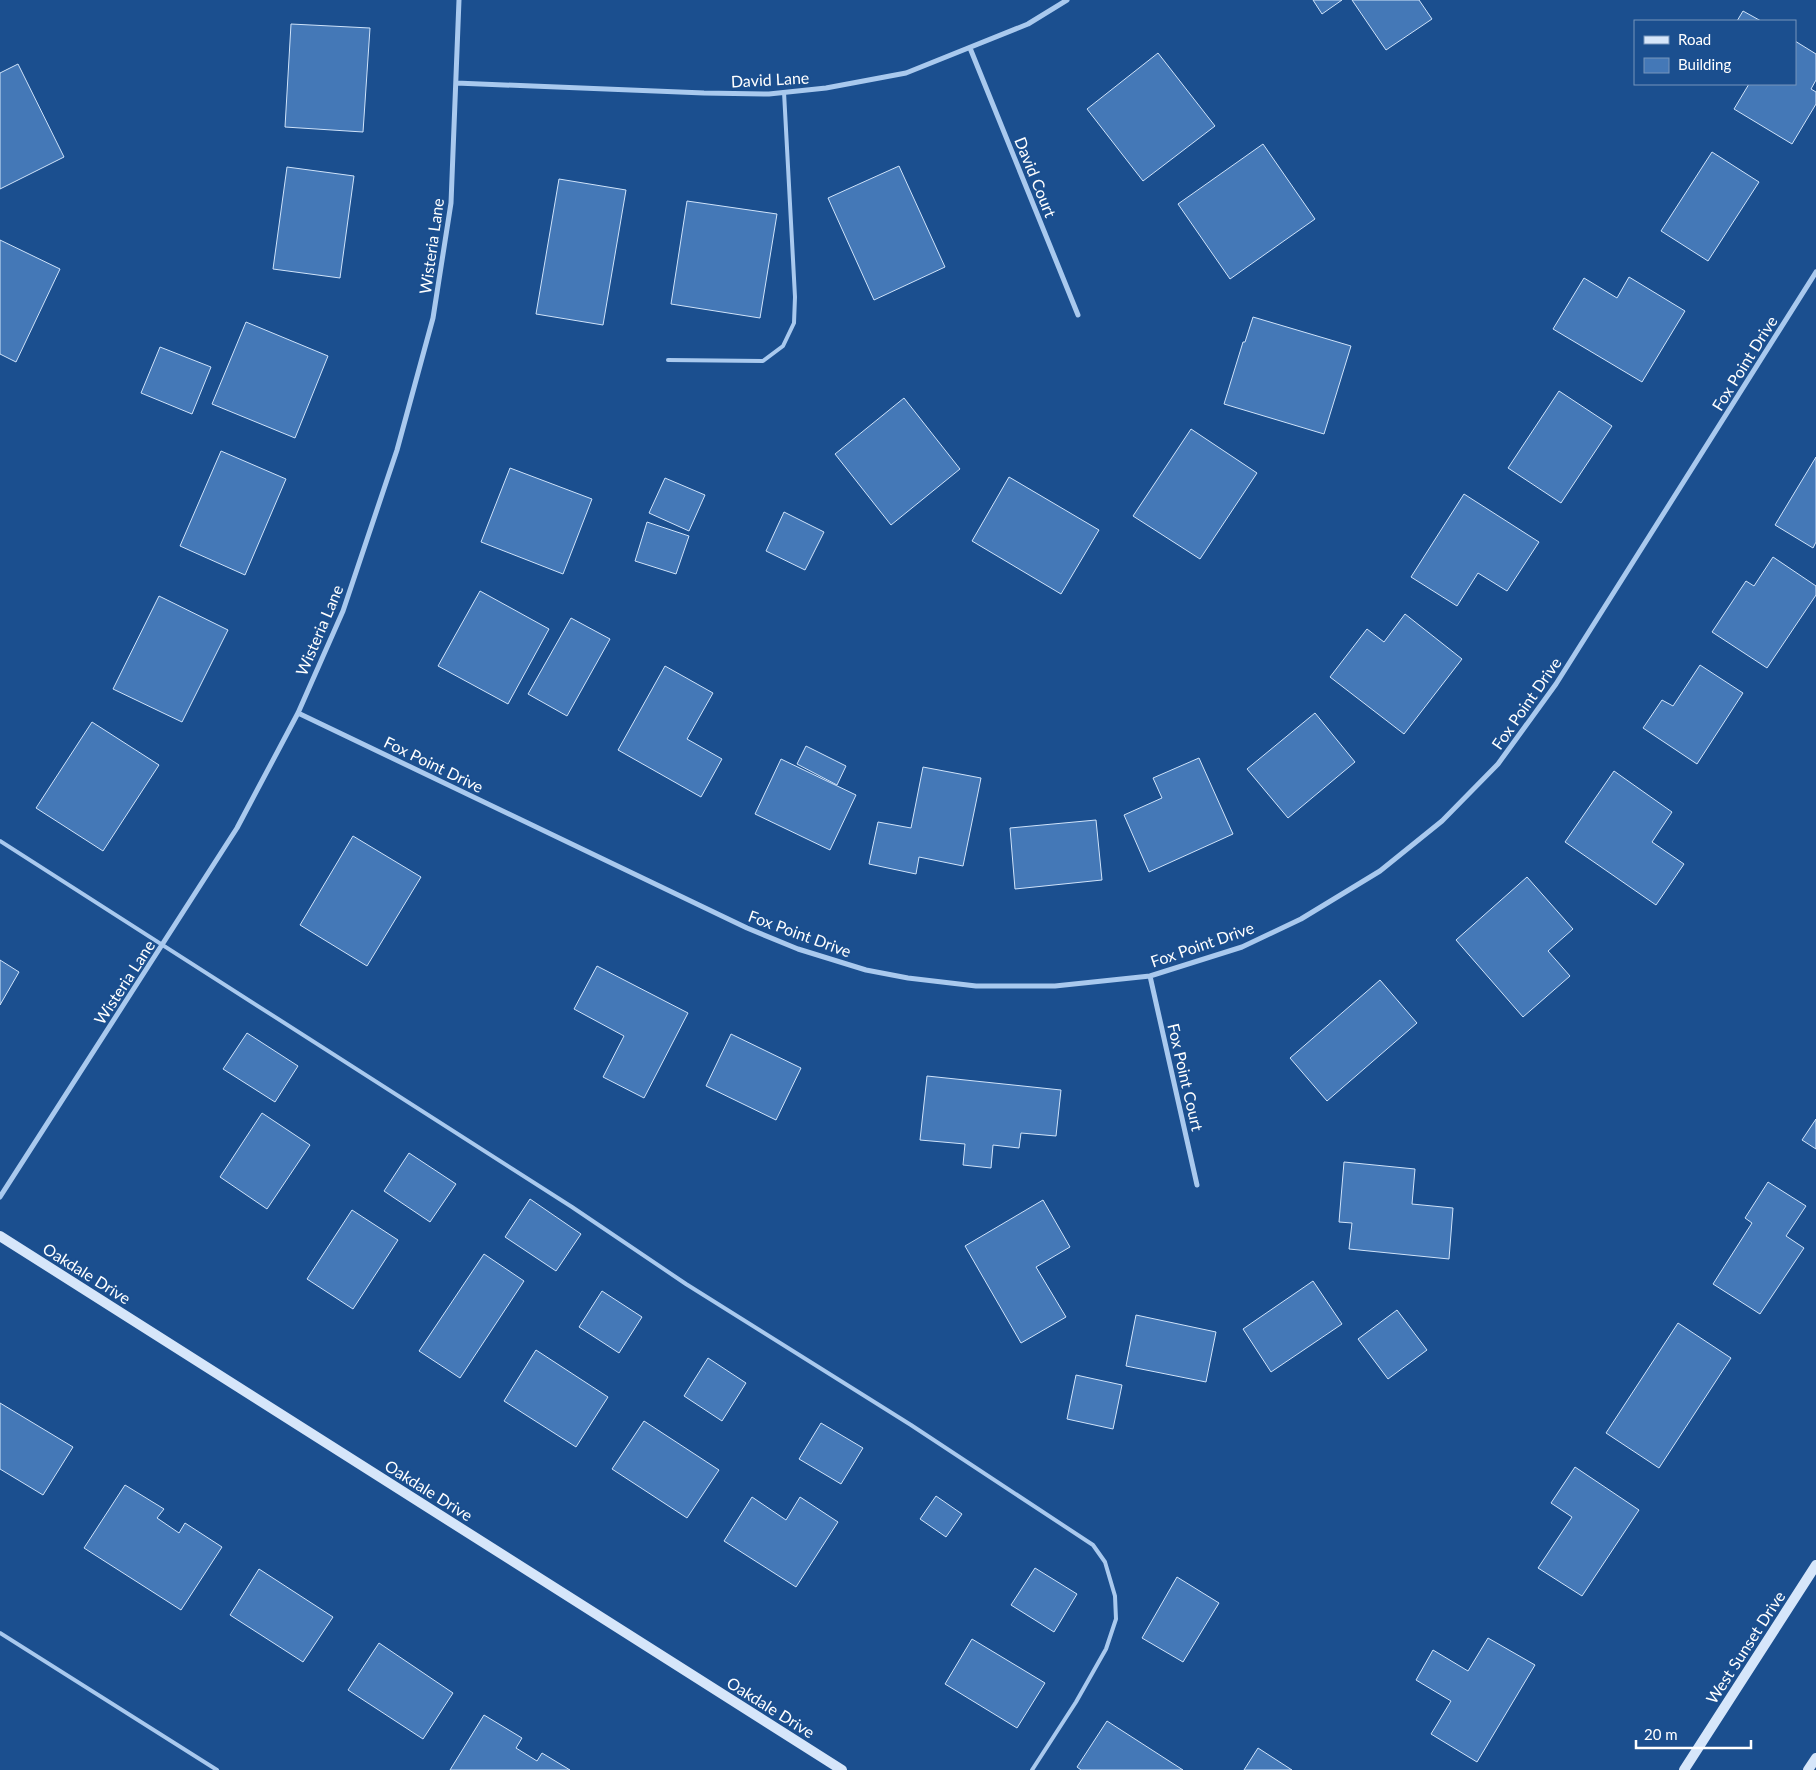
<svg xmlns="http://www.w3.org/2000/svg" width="1816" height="1770" font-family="Lato,sans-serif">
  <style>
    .building { fill: #4478b7; stroke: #cfe3fa }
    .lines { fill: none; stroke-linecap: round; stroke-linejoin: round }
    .lane { stroke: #a9c9ee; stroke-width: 4 }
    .street { stroke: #a9c9ee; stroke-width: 5 }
    .secondary { stroke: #d6e6fa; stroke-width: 10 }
    .labels { text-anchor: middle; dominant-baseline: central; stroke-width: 4; stroke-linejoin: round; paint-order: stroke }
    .street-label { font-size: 16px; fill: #fff; stroke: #1b4f8f }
  </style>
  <rect width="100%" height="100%" fill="#1b4f8f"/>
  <!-- building -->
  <path class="building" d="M1313 0H1342L1322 14Z
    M1352 0H1419L1432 19 1386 50Z
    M1743 11 1761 21H1737Z
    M291 24 370 28 363 132 285 127Z
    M1795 41 1816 54V80L1811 89 1816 92V104L1792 144 1734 109 1749 84H1795Z
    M1158 53 1215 126 1143 181 1087 109Z
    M18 64 64 157 0 189V73Z
    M1263 144 1315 219 1230 279 1178 204Z
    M1712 152 1759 182 1708 261 1661 231Z
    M899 166 945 267 874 300 828 198Z
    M287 167 354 176 340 278 273 269Z
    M559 179 626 190 603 325 536 314Z
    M687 201 777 214 760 318 671 304Z
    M0 240 60 269 16 362 0 354Z
    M1629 277 1685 311 1642 382 1553 329 1584 278 1617 298Z
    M1253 317 1351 346 1324 434 1224 404 1243 342H1245Z
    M246 322 328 356 295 438 212 404Z
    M160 347 211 367 192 414 141 393Z
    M1559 391 1612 426 1561 503 1508 468Z
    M904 398 960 469 891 525 835 454Z
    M1191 429 1257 473 1200 559 1133 516Z
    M221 451 286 479 245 575 180 546Z
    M1816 457V542L1813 548 1775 525Z
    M510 468 592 499 563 574 481 542Z
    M1009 477 1099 530 1061 594 972 541Z
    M665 478 705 495 689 531 649 513Z
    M1464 494 1539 542 1507 591 1478 573 1457 606 1411 577Z
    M784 512 824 532 805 570 766 551Z
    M647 522 689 536 676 574 635 561Z
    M1773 557 1816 586V595L1767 668 1712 632 1746 581 1754 586Z
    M480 591 549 629 508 704 438 666Z
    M159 596 228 630 182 722 113 689Z
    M1405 614 1462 659 1404 734 1330 677 1367 629 1384 642Z
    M571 618 610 639 567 716 528 694Z
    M1700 665 1743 693 1697 764 1643 728 1662 700 1673 706Z
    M665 666 713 693 687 739 722 759 701 797 618 750Z
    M1315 713 1355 762 1288 818 1247 769Z
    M92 722 159 765 103 851 36 808Z
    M806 746 846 766 837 785 797 764Z
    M1199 758 1233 834 1149 872 1124 815 1162 798 1153 778Z
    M781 759 856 795 830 850 755 814Z
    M923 767 981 778 963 866 919 857 916 874 869 864 878 822 911 828Z
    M1614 771 1672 812 1652 842 1684 864 1656 905 1565 842Z
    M1096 820 1102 880 1015 889 1010 828Z
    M353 836 421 877 367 966 300 925Z
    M1527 877 1573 929 1548 951 1570 976 1523 1017 1456 940Z
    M0 960 19 972 0 1005Z
    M597 966 688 1013 644 1098 603 1077 624 1036 574 1009Z
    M1380 980 1417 1023 1327 1101 1290 1058Z
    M247 1033 298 1066 275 1102 223 1069Z
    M731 1034 801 1068 776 1120 706 1086Z
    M927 1076 1061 1090 1056 1136 1021 1133 1019 1148 993 1145 991 1168 963 1165 965 1144 920 1140Z
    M262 1113 310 1145 267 1209 220 1177Z
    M1816 1119V1149L1802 1140Z
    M409 1153 456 1184 430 1222 384 1191Z
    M1344 1162 1415 1169 1412 1204 1453 1208 1449 1259 1349 1249 1352 1223 1339 1222Z
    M1768 1182 1806 1206 1786 1236 1804 1248 1760 1314 1713 1284 1752 1223 1745 1218Z
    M530 1199 581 1234 556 1271 505 1237Z
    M1043 1200 1070 1247 1036 1267 1066 1317 1021 1343 965 1246Z
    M352 1210 398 1240 353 1309 307 1279Z
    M484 1254 524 1281 460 1378 419 1351Z
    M1313 1281 1342 1324 1271 1372 1243 1329Z
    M602 1291 642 1317 619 1353 579 1327Z
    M1397 1310 1427 1350 1388 1379 1358 1339Z
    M1136 1315 1216 1332 1206 1382 1126 1366Z
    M1678 1323 1731 1358 1659 1468 1606 1433Z
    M536 1350 608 1397 576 1447 504 1401Z
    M708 1358 746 1383 722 1421 684 1396Z
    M1076 1375 1122 1385 1113 1429 1067 1419Z
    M0 1403 73 1447 43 1495 0 1469Z
    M644 1421 719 1470 687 1518 612 1469Z
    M821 1423 863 1448 841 1484 799 1459Z
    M1575 1467 1639 1510 1582 1596 1538 1568 1572 1517 1551 1503Z
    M125 1485 164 1509 157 1518 179 1533 185 1523 222 1547 181 1610 84 1548Z
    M936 1496 962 1514 946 1537 920 1519Z
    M752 1497 786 1520 800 1497 838 1522 796 1587 724 1541Z
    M1035 1568 1077 1594 1054 1632 1011 1605Z
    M259 1569 333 1617 303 1662 230 1615Z
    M1177 1577 1219 1603 1183 1662 1142 1638Z
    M1488 1638 1535 1665 1477 1762 1431 1734 1451 1701 1416 1680 1433 1650 1468 1671Z
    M972 1639 1045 1683 1017 1728 945 1684Z
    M379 1643 453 1693 423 1739 348 1690Z
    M484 1715 522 1738 516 1748 537 1761 542 1753 570 1770H450Z
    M1107 1721 1183 1770H1081L1077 1767Z
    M1258 1748 1292 1770H1244Z"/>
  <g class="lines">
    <!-- lane -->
    <path class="lane" d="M668 360 763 361 783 346 794 323 795 297 784 92
      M0 841 572 1207 686 1284 911 1425 1093 1545 1105 1562 1115 1596 1116 1619 1106 1649 1076 1702 1032 1770
      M0 1633 217 1770"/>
    <!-- street -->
    <path class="street" d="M970 48 1078 315
      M456 83 704 93 769 94 826 88 906 73 1028 24 1067 0
      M298 713 747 928 798 949 866 970 908 978 976 986H1055L1150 976 1242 947 1301 919 1380 871 1442 821 1498 764 1556 684 1816 272
      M1150 976 1197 1185
      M0 1197 237 828 298 713 343 611 397 450 433 318 451 203 459 0"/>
    <!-- secondary -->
    <path class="secondary" d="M0 1236 842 1770
      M1684 1770 1816 1565
      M1808 1770 1816 1758"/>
  </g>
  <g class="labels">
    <!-- street labels -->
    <g class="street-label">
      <text transform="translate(770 79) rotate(-3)">David Lane</text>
      <text transform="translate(1036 177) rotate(68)">David Court</text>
      <text transform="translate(431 246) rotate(-82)">Wisteria Lane</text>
      <text transform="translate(1744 363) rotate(-58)">Fox Point Drive</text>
      <text transform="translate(319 630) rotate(-67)">Wisteria Lane</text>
      <text transform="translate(1526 703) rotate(-55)">Fox Point Drive</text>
      <text transform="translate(434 764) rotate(26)">Fox Point Drive</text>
      <text transform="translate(800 933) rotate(20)">Fox Point Drive</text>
      <text transform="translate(1202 944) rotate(-19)">Fox Point Drive</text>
      <text transform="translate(124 982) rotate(-57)">Wisteria Lane</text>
      <text transform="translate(1186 1077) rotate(77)">Fox Point Court</text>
      <text transform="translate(87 1273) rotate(32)">Oakdale Drive</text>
      <text transform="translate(429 1490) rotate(32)">Oakdale Drive</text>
      <text transform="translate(1745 1647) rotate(-57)">West Sunset Drive</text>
      <text transform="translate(771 1707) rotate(32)">Oakdale Drive</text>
    </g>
  </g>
  <!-- legend -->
  <rect x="1634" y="20" width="162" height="65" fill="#1b4f8f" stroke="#7695bc"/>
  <rect x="1644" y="36" width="25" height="8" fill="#d6e6fa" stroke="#7695bc"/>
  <text x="1678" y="45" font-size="15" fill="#ffffff">Road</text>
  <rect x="1644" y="58" width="25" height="15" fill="#4478b7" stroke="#7695bc"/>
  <text x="1678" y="70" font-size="15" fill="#ffffff">Building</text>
  <!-- scale -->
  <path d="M1636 1740v8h115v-8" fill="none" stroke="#ffffff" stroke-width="2.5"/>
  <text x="1644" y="1740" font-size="15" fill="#ffffff" stroke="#1b4f8f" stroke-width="4" paint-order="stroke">20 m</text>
</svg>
